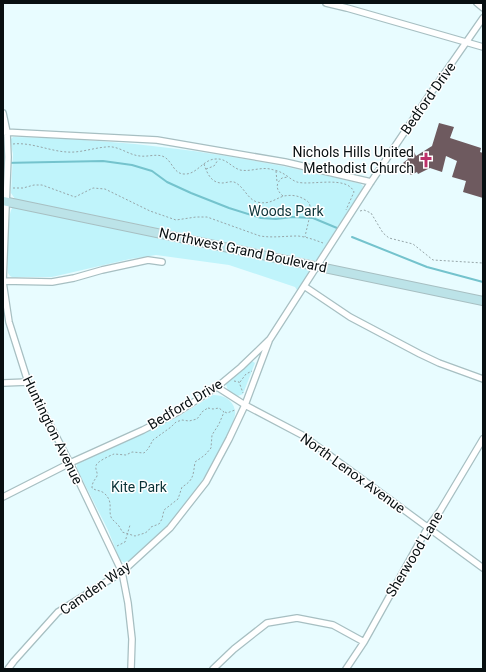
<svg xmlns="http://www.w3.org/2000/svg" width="486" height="672" font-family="Roboto,sans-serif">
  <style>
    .green { fill: #c0f4fb }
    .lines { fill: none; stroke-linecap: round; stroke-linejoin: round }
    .stream { stroke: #74c3cd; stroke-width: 2 }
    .building { fill: #6e5a5f }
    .street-casing { stroke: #a7bfc2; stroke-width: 8 }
    .secondary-casing { stroke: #a7bfc2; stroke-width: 10 }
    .path { stroke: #96a5a8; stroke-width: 1; stroke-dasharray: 2 2; stroke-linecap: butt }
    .street { stroke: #fff; stroke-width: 5.5 }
    .secondary { stroke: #bce3e8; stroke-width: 8 }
    .labels { text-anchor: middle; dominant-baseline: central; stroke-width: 3; stroke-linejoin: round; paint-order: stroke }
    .street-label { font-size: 14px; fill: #070f11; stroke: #fff }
    .poi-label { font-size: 14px; fill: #070f11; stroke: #fff; text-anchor: end }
    .park-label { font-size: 14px; fill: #0a3237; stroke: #fff }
  </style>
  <rect width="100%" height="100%" fill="#e8fcff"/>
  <!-- green -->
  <path class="green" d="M13 137C130 139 248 155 361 184L363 186 362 190 337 228 319 258 316 261 312 260 15 199 11 193 13 154 10 140Z
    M13 207 308 268 310 272 297 290 295 287 229 265 156 255 130 259 52 277H12L10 276 8 273C8 262 6 213 13 207Z
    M252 361 255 363 243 394 238 396 228 391 226 384Z
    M213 395C223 395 233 399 235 411 238 424 198 489 188 502 171 525 149 544 128 562L125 563 120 560 108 530 77 469V464L181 415Z"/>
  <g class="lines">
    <!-- stream -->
    <path class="stream" d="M3 163 103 161 132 165 152 171 167 182 191 193 229 208 261 218 276 219 292 217 313 218 337 228
      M352 237 427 267 483 282"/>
  </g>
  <!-- building -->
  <path class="building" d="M439 123 454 127 450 138 481 148 480 152 483 153V198L463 192 466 181 452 177 457 161 446 156 442 172 430 168 418 174 417 172 411 175 409 173 408 174 403 166 405 165 403 163 408 159 407 157 414 152 416 156 432 146Z"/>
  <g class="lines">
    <defs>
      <path id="street" d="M326 3 347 8 483 47
        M477 3 483 8
        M3 113 7 132 8 157 3 282 9 322 28 382 70 463 122 572 128 603 132 639 131 669
        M3 132 157 140 285 162 371 182
        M3 281 52 282 74 278 102 270 148 260 162 262
        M304 286 350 317 420 354 439 363 483 379
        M3 383 28 382
        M217 387 245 405 302 435 483 568
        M3 497 70 463 143 430 178 412 217 387 241 367 270 339 371 182 426 100 483 18
        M8 669 14 661 58 612 122 572 170 528 206 482 229 439 245 405 269 341
        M213 669 234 649 267 623 297 618 333 625 364 642
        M346 669 364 642 428 527 440 511 483 439"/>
      <path id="secondary" d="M3 201 483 301"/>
    </defs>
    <!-- street casing -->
    <use href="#street" class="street-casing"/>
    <!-- secondary casing -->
    <use href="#secondary" class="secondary-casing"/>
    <!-- path -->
    <path class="path" d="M13 144C31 142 49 151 67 152 80 153 93 148 106 147 118 145 128 155 140 156 147 157 155 154 162 156 172 159 173 174 184 174 197 175 203 159 216 159 226 158 231 167 240 170 250 172 260 167 270 169 274 170 279 171 282 173 287 175 291 180 297 182 311 186 347 175 354 192L346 210
      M204 164C207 173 211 183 222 183 226 183 230 181 234 182 244 186 247 199 257 202 270 205 274 199 284 196 290 195 296 195 302 198 304 199 308 201 309 203 313 209 306 230 305 237
      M206 169 214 166 218 160
      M276 171 277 182
      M13 188H23L34 185H42L75 197 93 188 105 189 150 211 176 220 196 217H207L260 236C273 238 285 236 298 236 307 237 315 240 323 243
      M283 196C276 190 275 184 282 178L288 177
      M360 211 364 210 371 213 383 233 389 238 413 244 433 260 483 263
      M234 381 239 382 243 393
      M240 382 246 374 252 371
      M208 408 213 409 219 408 224 412 219 424 212 435 211 448 205 455 195 462C193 475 194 480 182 487L178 499 164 510 162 519 159 524 151 527 148 531 145 533 135 536 122 532C119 523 113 522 111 517 108 509 114 502 104 493 100 490 96 491 92 488 92 482 95 480 97 476 98 472 95 470 96 466 96 462 109 456 114 454L126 455 132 452 144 453 148 449 153 440 171 427 176 422 182 420 189 421 197 419 203 411Z
      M225 412 227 413 235 410
      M117 546 125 542 130 525"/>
    <!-- street -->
    <use href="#street" class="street"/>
    <!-- secondary -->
    <use href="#secondary" class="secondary"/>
  </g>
  <!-- icons -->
  <defs>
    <symbol id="church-bare" viewBox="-9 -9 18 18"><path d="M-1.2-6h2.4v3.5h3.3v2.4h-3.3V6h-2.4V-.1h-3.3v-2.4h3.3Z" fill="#bc3169" stroke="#fff" stroke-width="2.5" paint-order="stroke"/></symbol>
  </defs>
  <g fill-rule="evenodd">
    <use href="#church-bare" x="415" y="149" width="22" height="22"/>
  </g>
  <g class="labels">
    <!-- street labels -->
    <g class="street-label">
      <text transform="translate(428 98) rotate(-55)">Bedford Drive</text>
      <text transform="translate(243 250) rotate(12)">Northwest Grand Boulevard</text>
      <text transform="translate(185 404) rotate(-31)">Bedford Drive</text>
      <text transform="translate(53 430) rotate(64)">Huntington Avenue</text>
      <text transform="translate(353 473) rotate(36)">North Lenox Avenue</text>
      <text transform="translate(414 554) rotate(-59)">Sherwood Lane</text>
      <text transform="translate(95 588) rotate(-35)">Camden Way</text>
    </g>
    <!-- poi labels -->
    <g class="poi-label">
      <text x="414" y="152">Nichols Hills United<tspan x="414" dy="16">Methodist Church</tspan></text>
    </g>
    <!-- park labels -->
    <g class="park-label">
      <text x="286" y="211">Woods Park</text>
      <text x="139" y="487">Kite Park</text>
    </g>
  </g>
  <!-- border -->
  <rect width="486" height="672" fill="none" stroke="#070f11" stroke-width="8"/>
</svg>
